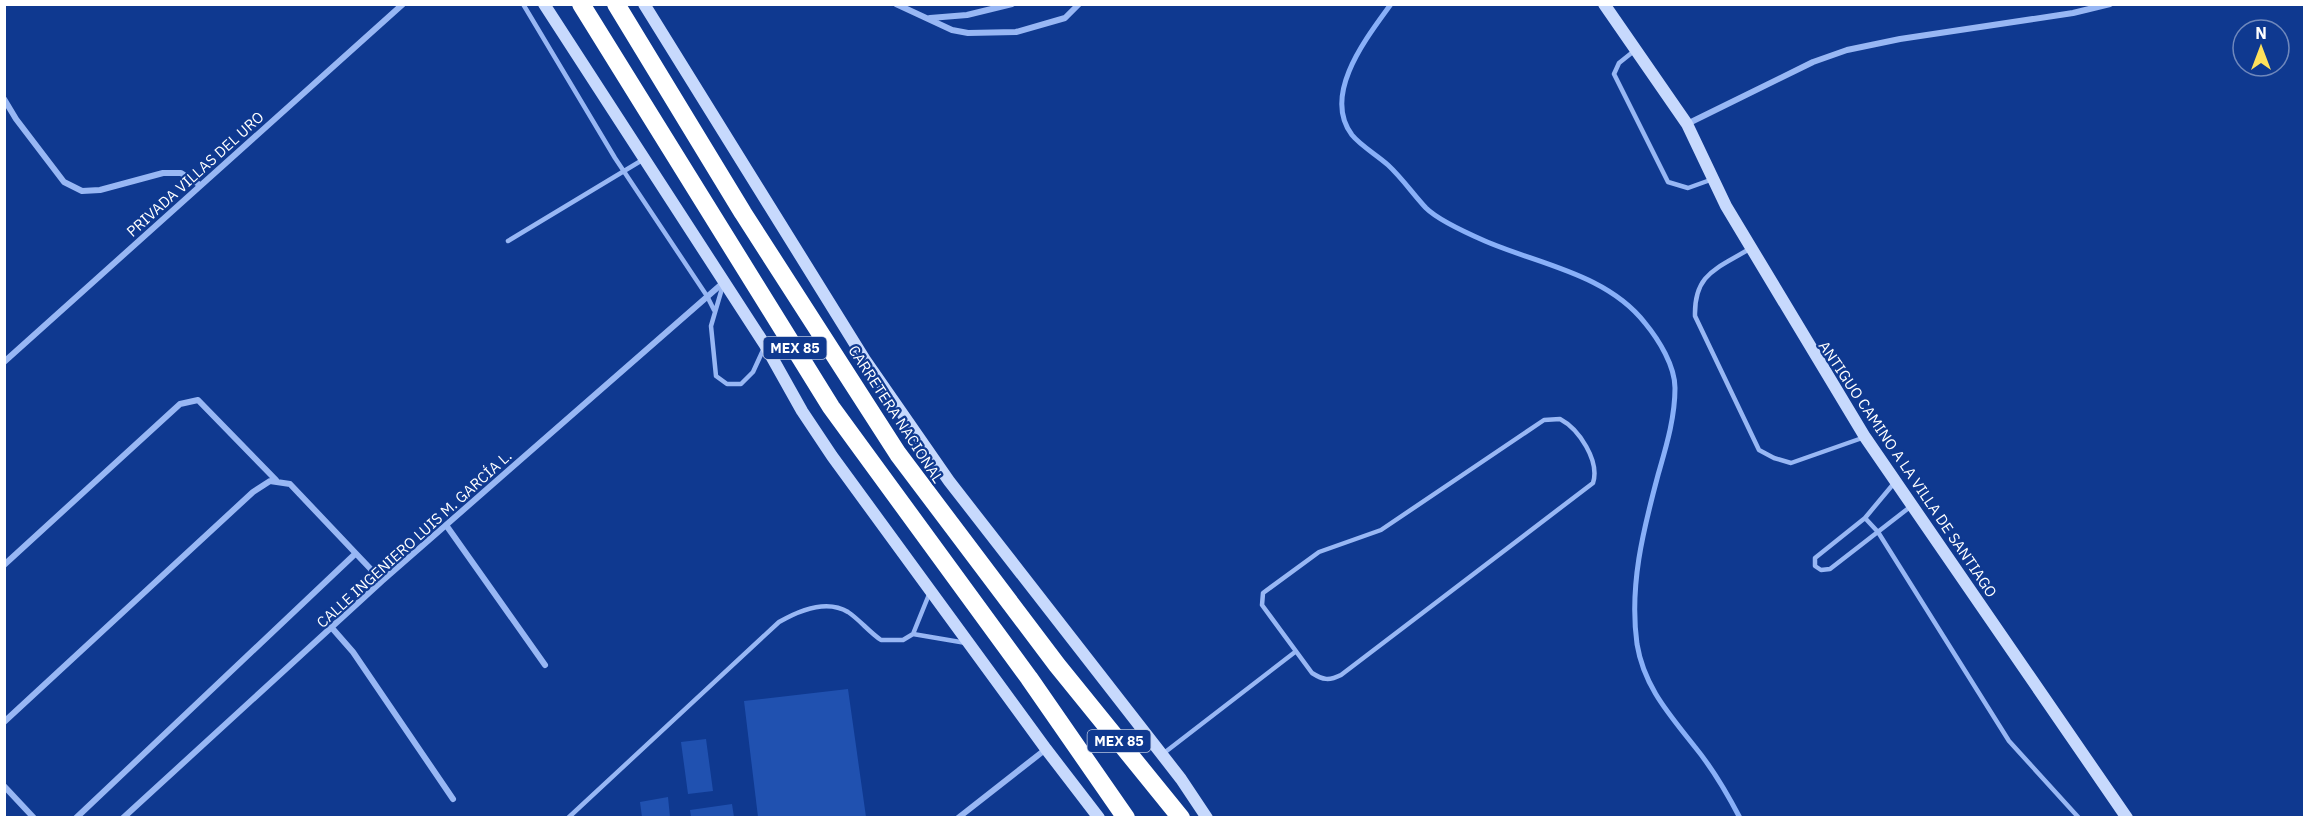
<svg xmlns="http://www.w3.org/2000/svg" width="2309" height="822" font-family="'IBM Plex Sans',sans-serif">
	<rect width="100%" height="100%" fill="#0f3990"/>
	<path fill="#2051b0" d="M848,689L866,817H758L744,701Z
		M706,739L713,791L688,794L681,742Z
		M668,797L670,817H642L640,802Z
		M732,804L734,817H691L690,810Z"/>
	<g fill="none" stroke-linecap="round" stroke-linejoin="round">
		<path stroke="#89b0f8" stroke-width="5" d="M1391,4C1368,36 1321,94 1352,135C1361,146 1377,155 1388,165C1402,178 1413,194 1426,208C1437,219 1469,234 1485,241C1538,264 1607,274 1645,323C1659,340 1675,366 1675,388C1675,418 1666,447 1658,475C1643,531 1629,586 1637,644C1644,687 1670,715 1695,747C1713,769 1727,793 1740,818"/>
		<path stroke="#98b7f4" stroke-width="4.5" d="M523,4L615,158L707,296L714,310
			M1634,51L1619,63L1614,74L1668,182L1688,188L1713,179
			M508,241L644,159
			M1751,248C1717,269 1694,273 1695,316L1759,450L1774,458L1791,463L1865,437
			M723,285L711,326L716,376L727,384H741L753,372L764,348
			M1560,419C1579,429 1600,461 1593,483L1341,675C1329,681 1323,680 1312,673L1262,605L1263,593L1319,552L1381,530L1544,420Z
			M1895,482L1865,518L1815,558V566L1821,570L1830,569L1910,507
			M1865,518L1878,532L2009,741L2079,818
			M930,592L913,634L966,643
			M1164,753L1295,652
			M568,818L779,622C798,611 827,599 848,612C860,620 869,632 881,640H903L913,634"/>
		<path stroke="#98b7f4" stroke-width="6" d="M896,4L952,30L968,33L1016,32L1065,18L1079,4
			M930,18L967,15L1012,4
			M4,99L16,119L64,182L82,191L100,190L163,173H181L200,185
			M1687,124L1813,62L1847,50L1900,39L2073,13L2110,4
			M4,362L403,4
			M446,525L545,665
			M4,565L180,404L198,400L276,480
			M332,628L353,652L453,799
			M4,722L253,492L270,481L290,484L382,581
			M4,786L34,818
			M76,818L355,554
			M123,818L382,581L724,282
			M958,818L1046,749"/>
		<path stroke="#c7d9fd" stroke-width="12" d="M544,4L765,345L802,411L832,456L1046,749L1099,818
			M644,4L865,360L949,481L1181,779L1207,818
			M1604,4L1687,124L1726,206L1865,437L2127,818"/>
		<path stroke="#fff" stroke-width="18" d="M581,4L831,407L1029,678L1126,818
			M616,4L743,213L898,454L1057,665L1181,818"/>
	</g>
	<g text-anchor="middle" dominant-baseline="central" stroke-width="4.5" stroke-linejoin="round" paint-order="stroke">
		<g fill="#0f3990" stroke="#b7c4de" stroke-width="1.5">
			<rect x="763.5" y="337" width="63" height="22" rx="4.5"/>
			<rect x="1087.5" y="730" width="63" height="22" rx="4.5"/>
		</g>
		<g font-size="14" font-weight="bold" fill="#fff">
			<text x="795" y="348">MEX 85</text>
			<text x="1119" y="741">MEX 85</text>
		</g>
		<g font-size="15" fill="#fff" stroke="#0f3990">
			<text transform="translate(195 174) rotate(-42)">PRIVADA VILLAS DEL URO</text>
			<text transform="translate(896 414) rotate(57)">CARRETERA NACIONAL</text>
			<text transform="translate(1908 469) rotate(56)">ANTIGUO CAMINO A LA VILLA DE SANTIAGO</text>
			<text transform="translate(414 539) rotate(-42)">CALLE INGENIERO LUIS M. GARCÍA L.</text>
		</g>
	</g>
	<rect width="2309" height="822" fill="none" stroke="#ffffff" stroke-width="12"/>
	<g transform="translate(2261 48)"><circle r="28" fill="#0f3990" stroke="#6f88bc" stroke-width="1.5"/>
	<path d="M0-4.5L10 22L0 15L-10 22Z" fill="#ffe15b"/>
	<text y="-9" font-size="16" font-weight="bold" text-anchor="middle" fill="#ffffff">N</text>
	</g>
</svg>
